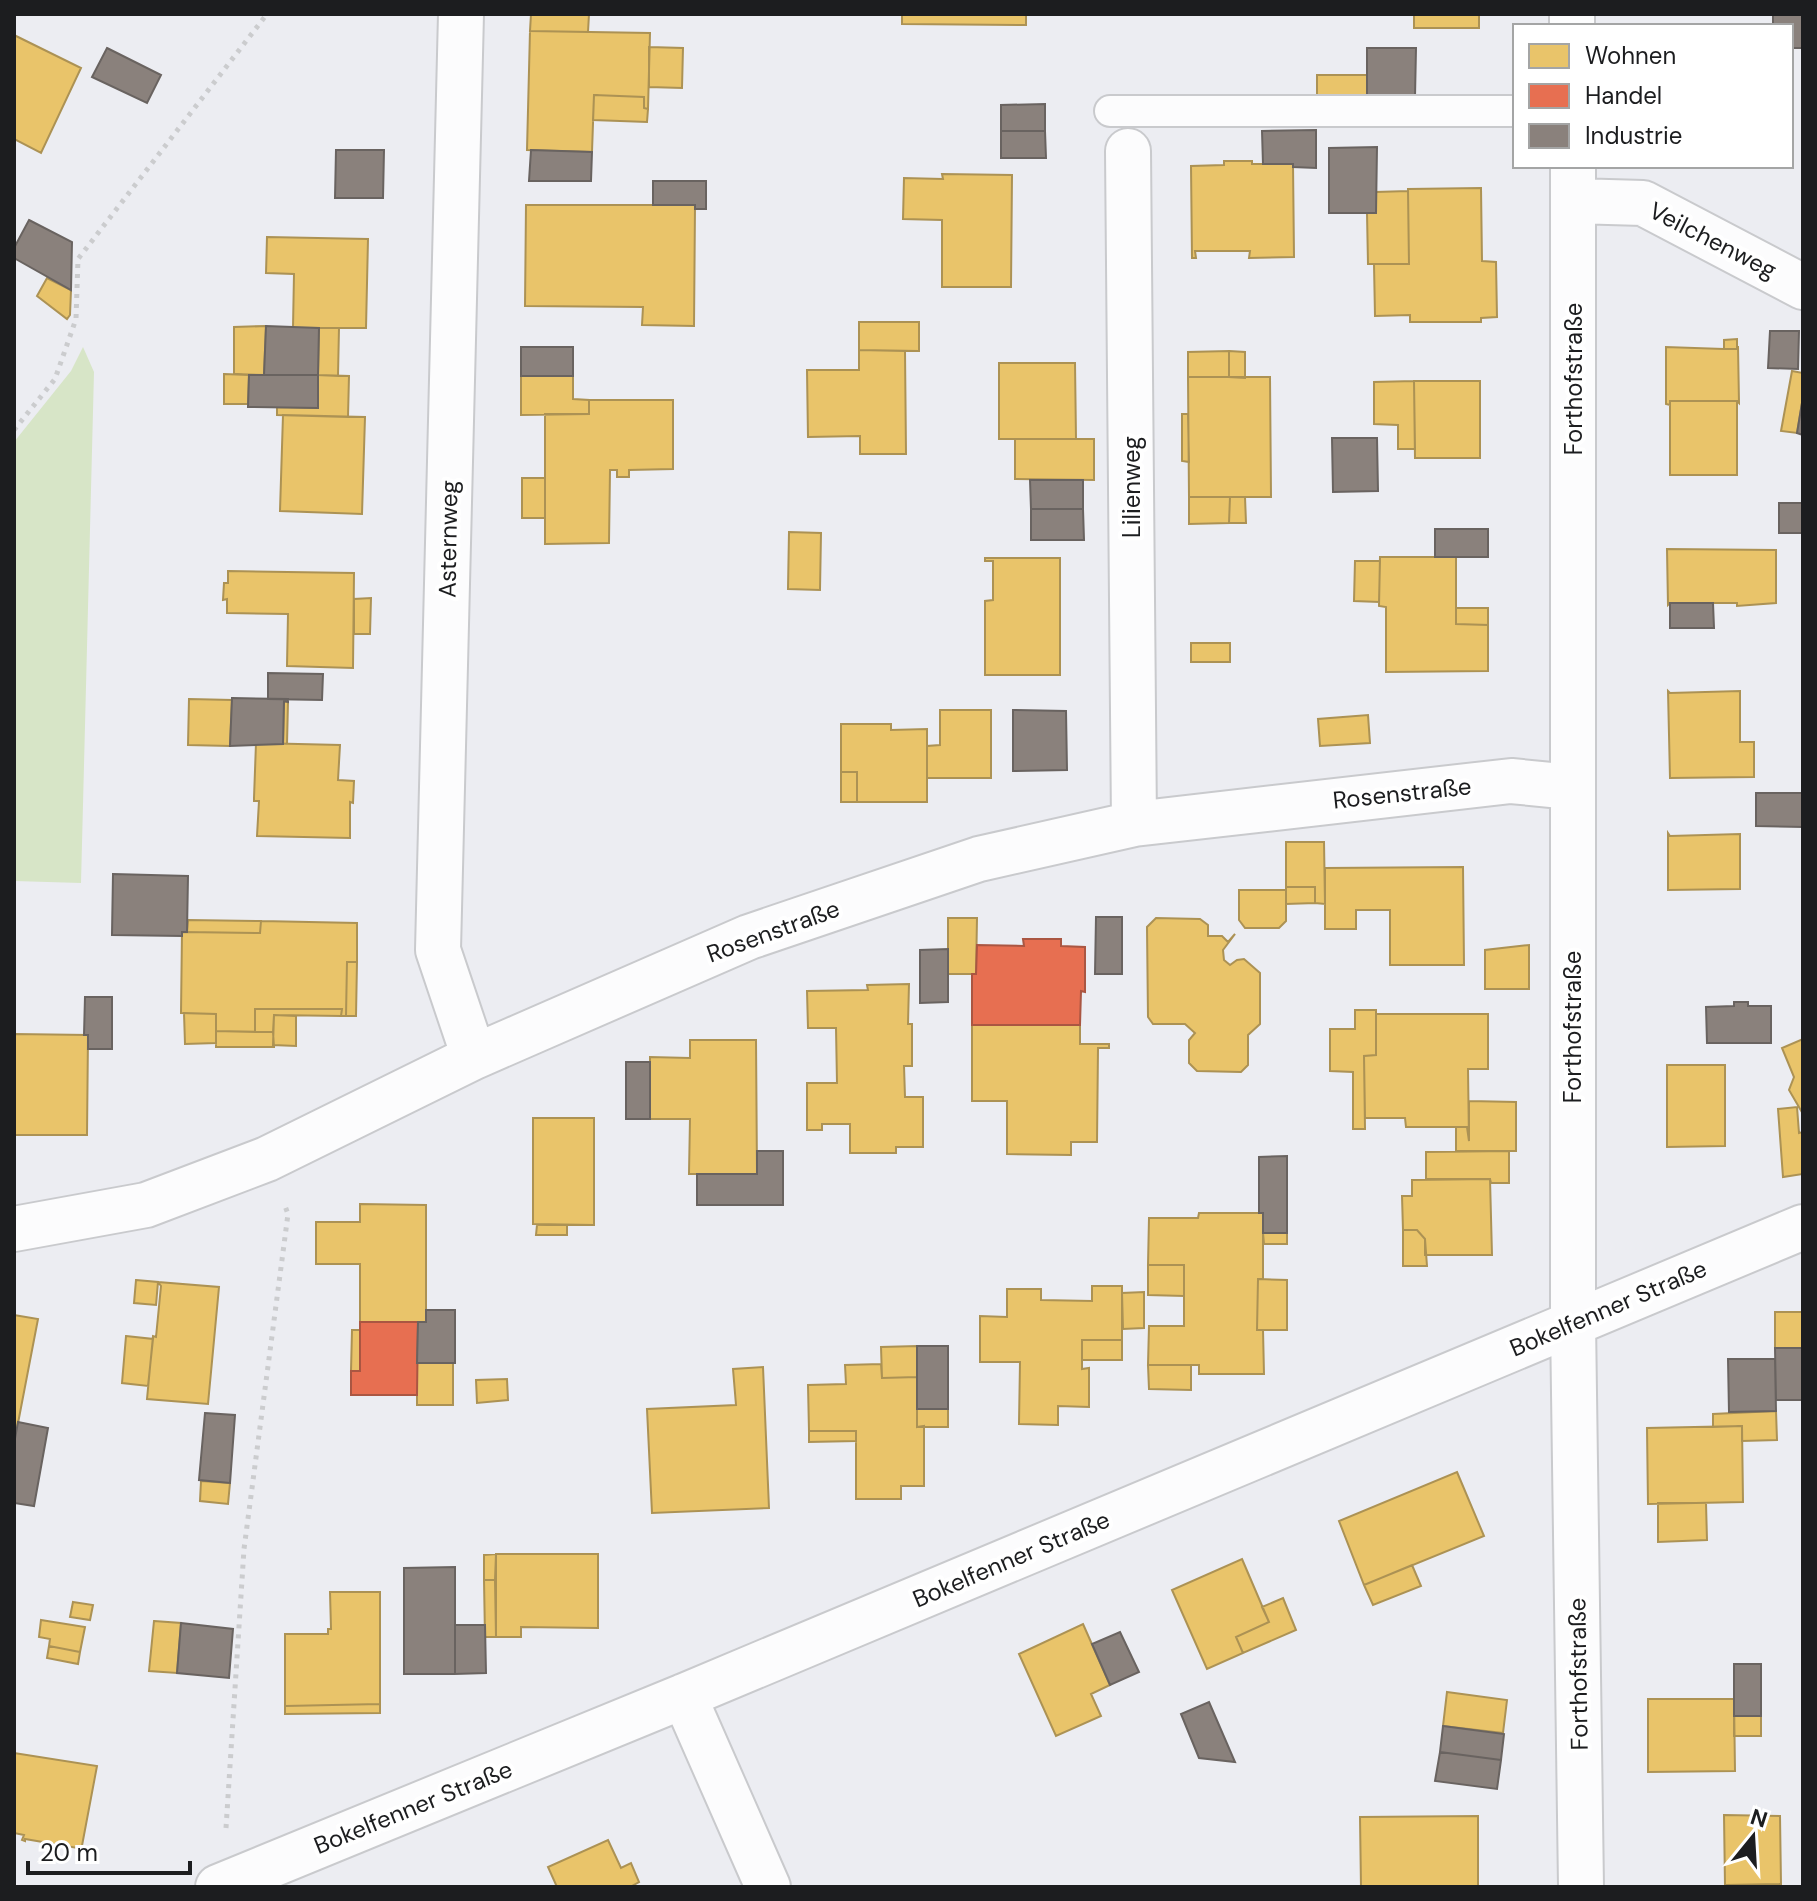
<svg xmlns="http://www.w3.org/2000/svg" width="1817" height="1901" font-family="'DM Sans',sans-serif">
	<rect width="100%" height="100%" fill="#ecedf2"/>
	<path fill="#d7e5c7" d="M83,347L94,372L81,883L14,881V442L71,371Z"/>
	<path fill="#e9c46a" stroke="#ac9254" stroke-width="2" d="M531,14H589L588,32L530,31Z
		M902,14H1026V25L902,24Z
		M1414,14H1479V28H1414Z
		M530,31L650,33L648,109L644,108V97L594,95L592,152L527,150Z
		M14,35L81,68L41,153L14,139Z
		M649,47L683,48L682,88L649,87Z
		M1317,75H1367V97L1317,96Z
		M594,95L644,97V108L648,109L647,122L593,120Z
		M1224,161H1252V164H1293L1294,257L1249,258L1250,251H1195L1196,258H1192L1191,166L1224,165Z
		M942,174L1012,175L1011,287H942V220L903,219L904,178L943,179Z
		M1481,188L1482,261L1496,262L1497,317L1481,318V322H1410V315L1375,316L1374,264H1409L1408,189Z
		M1408,191L1409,264H1368L1367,213H1376V192Z
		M526,205H695L694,326L642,325L643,307L525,306Z
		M267,237L368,239L366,328H293L294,274L266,273Z
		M47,278L71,290L70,315L67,319L37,296Z
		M859,322H919V351L859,350Z
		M266,326L264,375L234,374V327Z
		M319,328H339L338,376L318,375Z
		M1737,339V349H1724V340Z
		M1738,346L1739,403L1737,401H1670V405L1666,404V347L1724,349H1737Z
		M859,350L905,351L906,454H860V436L808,437L807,370H859Z
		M1229,351V377H1188V352Z
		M1229,351L1245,352V378L1229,377Z
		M999,363H1075L1076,439H999Z
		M1792,371L1803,373V397L1797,433L1781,431Z
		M224,374L249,375L248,404H224Z
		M318,375L349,376L348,417L277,415V407L318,408Z
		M521,376H573V399L589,400V414L521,415Z
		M1188,377H1270L1271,497H1189Z
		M1414,381H1480V458H1415Z
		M1414,381L1415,449H1398V425L1374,424V382Z
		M589,400H673V469L629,470V477H617V470H610L609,543L545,544V414H589Z
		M1670,401H1737V475H1670Z
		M1182,414H1188L1189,462L1182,461Z
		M283,415L365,417L362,514L280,511Z
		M1015,439H1094V480L1015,479Z
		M522,478H545V518H522Z
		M1189,497H1230L1229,523L1189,524Z
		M1230,497H1245L1246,523H1229Z
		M789,532L821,533L820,590L788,589Z
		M1667,549L1776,550V603L1737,606V603H1670L1668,605Z
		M1380,557H1456V624L1488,625V671L1386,672V607L1379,606Z
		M985,558H1060V675H985V601L993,600V561H985Z
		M1355,561H1380L1379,602L1354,601Z
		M228,571L354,573L353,668L287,666L288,614L227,613V599L223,600L224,583H228Z
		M371,598L370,634H354V599Z
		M1456,608H1488V625L1456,624Z
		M1191,643H1230V662H1191Z
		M1668,691L1670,693L1740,691V742H1754V777L1670,778Z
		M189,699L232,700L230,746L188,745Z
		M284,701L288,702L287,744H283Z
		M940,710H991V778H927V746L940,745Z
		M1368,715L1370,743L1320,746L1318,719Z
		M841,724H891V730L927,729V802H857V772H841Z
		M256,743L340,745L338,780L354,781L353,803L350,802V838L257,836L259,801H254V798Z
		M841,772H857V802H841Z
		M1668,833L1670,836L1740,834V889L1668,890Z
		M1286,842H1324L1325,904L1315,903V887H1286Z
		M1463,867L1464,965H1390V910H1356V929H1325V868Z
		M1286,887H1315V903L1286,904Z
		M1239,890H1286V921L1279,928H1245L1239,920Z
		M948,918H977L976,974H948Z
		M1156,918L1200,919L1208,925V936H1222L1228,942L1235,934L1223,950L1224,960L1230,965L1237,960L1244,959L1260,973V1024L1248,1035V1065L1241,1072L1197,1071L1189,1063V1040L1195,1033L1185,1024H1153L1148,1017L1147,927Z
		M188,920L261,921L260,933L187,932Z
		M261,921L357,923V962H347L346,1016H341L342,1009H255V1032L216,1031V1014L181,1013L182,932L260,933Z
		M1529,945V989H1485V950Z
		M347,962H357L356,1016H346Z
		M909,984L908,1024H912V1066H904L905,1097H923V1147H896V1153H850V1124H822V1130H807V1083H837L836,1028H808L807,991L868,990L867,985Z
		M255,1009H342L341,1016L274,1015L273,1032H255Z
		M1355,1010H1376V1055L1364,1056L1365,1129H1353V1072L1330,1071V1029H1355Z
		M184,1013L216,1014V1043L185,1044Z
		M1376,1014H1488V1069H1468L1469,1141L1467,1127H1406L1405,1118H1365L1364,1056L1376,1055Z
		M274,1015L296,1016V1046L273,1045Z
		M972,1025H1080V1044H1109V1048H1098L1097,1142H1071V1155L1007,1154V1101H972Z
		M216,1031L273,1032L274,1047H216Z
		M14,1034L88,1035L87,1135H14Z
		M1803,1039V1114L1789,1090L1794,1077L1782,1048Z
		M690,1040H756L757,1174H689L690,1119H650V1057L690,1058Z
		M1667,1065H1725V1146L1667,1147Z
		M1469,1101L1516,1102V1151H1456V1127H1467L1469,1141Z
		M1797,1107L1799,1133L1803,1132V1174L1783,1177L1778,1109Z
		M533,1118H594V1225L533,1224Z
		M1509,1151V1183H1491L1490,1179H1426V1152Z
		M1490,1179L1492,1255H1425V1239L1417,1230H1403L1402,1196H1412V1180Z
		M360,1204L426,1205V1322H360V1264H316V1222H360Z
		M1199,1213H1263V1279H1258L1257,1330H1263L1264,1374H1199V1365H1148L1149,1326H1184V1265H1148L1149,1218H1198Z
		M537,1225H567V1235H536Z
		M1403,1230H1417L1425,1239L1427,1266H1403Z
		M1263,1233H1287V1244H1264Z
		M1148,1265H1184V1296L1148,1295Z
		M1258,1279L1287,1280V1330H1257Z
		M136,1280L158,1282L156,1305L134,1303Z
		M158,1282L219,1287L208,1404L147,1399L153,1336L156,1337L161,1286Z
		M1092,1286H1122V1340H1082V1369L1089,1368V1407L1058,1406V1425L1019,1424L1020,1362H980V1316L1007,1317V1289H1041V1300L1092,1301Z
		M1144,1292V1328L1123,1329L1122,1293Z
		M1775,1312H1803V1348H1775Z
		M14,1315L38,1319L14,1444Z
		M352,1330H360V1371H351Z
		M126,1336L153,1339L148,1386L122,1383Z
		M1082,1340H1122V1360H1082Z
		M917,1346V1377L882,1378L881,1347Z
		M417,1363H453V1405H417Z
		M881,1364L882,1378L917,1377V1427L924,1426V1486H901V1499H856V1431H809L808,1385L846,1384L845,1365Z
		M1148,1365H1191V1390L1149,1389Z
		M763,1367L769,1508L652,1513L647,1409L736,1405L733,1369Z
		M507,1379L508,1400L477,1403L476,1380Z
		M917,1409H948V1427H917Z
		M1776,1411L1777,1440L1742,1441V1426L1713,1427V1414Z
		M1742,1426L1743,1502L1648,1504L1647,1428Z
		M809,1431H856V1441L809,1442Z
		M1457,1472L1484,1536L1364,1585L1339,1521Z
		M201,1481L230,1483L228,1504L200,1501Z
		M1658,1503H1706L1707,1540L1658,1542Z
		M496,1554L495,1580H484V1555Z
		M496,1554H598V1628L521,1627V1637H496Z
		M1242,1559L1269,1622L1236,1637L1243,1653L1207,1669L1172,1590Z
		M1412,1565L1421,1586L1373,1605L1364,1585Z
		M484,1580H495L496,1637H485Z
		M330,1592H380V1704L285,1706V1634H328V1629H331Z
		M1283,1598L1296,1630L1243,1653L1236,1637L1269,1622L1262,1607Z
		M73,1602L93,1605L90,1620L70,1617Z
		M41,1620L85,1627L80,1652L49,1646L50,1639L39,1637Z
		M154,1621L181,1623L177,1673L149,1671Z
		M1083,1624L1110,1685L1091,1694L1101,1716L1056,1736L1019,1654Z
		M49,1646L80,1652L78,1664L47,1658Z
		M1447,1692L1507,1700L1503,1733L1443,1726Z
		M1648,1699H1734L1735,1771L1648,1772Z
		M380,1704V1713L285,1714V1706Z
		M1734,1716H1761V1736H1734Z
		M14,1753L97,1766L81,1851H78V1848L25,1839V1841L22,1840L24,1835L14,1833Z
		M1724,1815L1780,1816L1781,1884L1725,1885Z
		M1478,1816V1886L1361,1887L1360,1817Z
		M608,1840L621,1868L631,1863L639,1882L630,1887H557L548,1867Z"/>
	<path fill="#e76f51" stroke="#aa5642" stroke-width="2" d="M1023,939H1061V946L1085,947V992L1081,991L1080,1025H972V974H976L977,945L1024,946Z
		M360,1322H418L417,1395H351V1371H360Z"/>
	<path fill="#8a817c" stroke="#696360" stroke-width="2" d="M1773,15H1803V48H1791V26H1773Z
		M107,48L161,75L147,103L92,77Z
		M1367,48H1416L1415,97H1367Z
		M1045,104V131H1001V105Z
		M1316,130V168L1293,167V164H1263L1262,131Z
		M1001,131H1045L1046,158H1001Z
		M1377,147L1376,213H1329V148Z
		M336,150H384L383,198H335Z
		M531,150L592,152L591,181H529Z
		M653,181H706V209H695V205H653Z
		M29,220L72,242L71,290L14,258V248Z
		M266,326L319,328L318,375H264Z
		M1770,331H1799L1798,369L1768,368Z
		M521,347H573V376H521Z
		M249,375H318V408L248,407Z
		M1803,397V435L1797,433Z
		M1332,438H1377L1378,491L1333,492Z
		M1030,480H1083V509H1031Z
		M1779,503H1803V533H1779Z
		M1031,509H1083L1084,540H1031Z
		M1435,529H1488V557H1435Z
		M1670,603H1713L1714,628H1670Z
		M268,673L323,674L322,700L268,699Z
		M232,698L288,699V702L284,701L283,744L230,746Z
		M1013,710L1066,711L1067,770L1013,771Z
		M1756,793H1803V827L1756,826Z
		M113,874L188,876L187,932H182V936L112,935Z
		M1096,917H1122V974H1095Z
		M948,949V1002L920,1003V950Z
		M85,997H112V1049H88V1035H84Z
		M1734,1002H1748V1006H1771V1043H1707L1706,1007L1734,1006Z
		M626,1062H650V1119H626Z
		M757,1151H783V1205H697V1174H757Z
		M1287,1156V1233H1263V1213H1259V1157Z
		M426,1310H455V1363H417L418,1322H426Z
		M917,1346H948V1409H917Z
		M1775,1348H1803V1400H1776Z
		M1728,1359H1775L1776,1411L1729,1412Z
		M205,1413L235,1415L230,1483L199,1480Z
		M18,1422L48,1428L34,1506L14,1503V1444Z
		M455,1567V1674H404V1568Z
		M181,1623L233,1629L229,1678L177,1673Z
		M455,1625H485L486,1673L455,1674Z
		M1120,1632L1139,1672L1110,1685L1092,1644Z
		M1734,1664H1761V1716H1734Z
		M1209,1702L1235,1762L1199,1758L1181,1714Z
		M1443,1726L1504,1734L1501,1760L1440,1752Z
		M1440,1752L1501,1760L1497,1789L1435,1781Z"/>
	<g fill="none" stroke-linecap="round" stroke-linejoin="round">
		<g stroke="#c9cacd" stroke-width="34">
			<path id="lane" d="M1110,111H1515"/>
		</g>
		<g stroke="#c9cacd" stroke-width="48">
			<path id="street" d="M461,14L438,950L474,1057
				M1572,14V26
				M1128,151L1134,824
				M1573,166V1322L1581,1887
				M1574,201L1643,203L1803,287
				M14,1229L146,1205L267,1159L474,1057L749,937L979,859L1134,824L1511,781L1572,787
				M684,1696L768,1887
				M218,1887L684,1696L1803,1227"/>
		</g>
		<path stroke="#cbccce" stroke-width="5" stroke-dasharray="4 6" stroke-linecap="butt" d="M14,430L55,379L76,319L78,259L267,14
			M226,1828L244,1549L288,1214L285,1206"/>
		<use href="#lane" stroke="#fcfcfd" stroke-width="30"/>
		<use href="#street" stroke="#fcfcfd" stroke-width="44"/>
	</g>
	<g text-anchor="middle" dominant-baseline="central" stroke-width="8" stroke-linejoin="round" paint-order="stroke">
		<g font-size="24" fill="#1c1d1f" stroke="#fff">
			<text transform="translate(1713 240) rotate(27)">Veilchenweg</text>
			<text transform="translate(1573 379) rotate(-90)">Forthofstraße</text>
			<text transform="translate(1131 487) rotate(-90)">Lilienweg</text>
			<text transform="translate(448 539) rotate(-89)">Asternweg</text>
			<text transform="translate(1402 793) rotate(-6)">Rosenstraße</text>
			<text transform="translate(773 931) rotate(-20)">Rosenstraße</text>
			<text transform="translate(1572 1027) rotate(-90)">Forthofstraße</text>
			<text transform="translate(1608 1308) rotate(-23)">Bokelfenner Straße</text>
			<text transform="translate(1011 1559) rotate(-23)">Bokelfenner Straße</text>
			<text transform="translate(1578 1674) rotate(-91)">Forthofstraße</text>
			<text transform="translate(413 1807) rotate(-22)">Bokelfenner Straße</text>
		</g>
	</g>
	<rect width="1817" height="1901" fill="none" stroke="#1c1d1f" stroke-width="32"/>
	<rect x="1513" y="24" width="280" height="144" fill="#ffffff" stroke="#a4a5a5" stroke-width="2"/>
	<rect x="1529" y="44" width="40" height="24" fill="#e9c46a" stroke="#a4a5a5" stroke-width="2"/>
	<text x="1585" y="64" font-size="24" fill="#1c1d1f">Wohnen</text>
	<rect x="1529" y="84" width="40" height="24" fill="#e76f51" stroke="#a4a5a5" stroke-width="2"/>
	<text x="1585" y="104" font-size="24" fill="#1c1d1f">Handel</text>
	<rect x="1529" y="124" width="40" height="24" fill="#8a817c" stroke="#a4a5a5" stroke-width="2"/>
	<text x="1585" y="144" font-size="24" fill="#1c1d1f">Industrie</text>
	<g transform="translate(1753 1837) rotate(18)" stroke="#ffffff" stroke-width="6" paint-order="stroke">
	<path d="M0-6L14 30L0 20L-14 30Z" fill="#1c1d1f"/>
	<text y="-12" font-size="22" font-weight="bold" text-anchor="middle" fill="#1c1d1f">N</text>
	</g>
	<path d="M28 1861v12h162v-12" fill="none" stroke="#1c1d1f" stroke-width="4"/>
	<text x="40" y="1861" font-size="24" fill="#1c1d1f" stroke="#ffffff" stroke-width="6" paint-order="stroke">20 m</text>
</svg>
